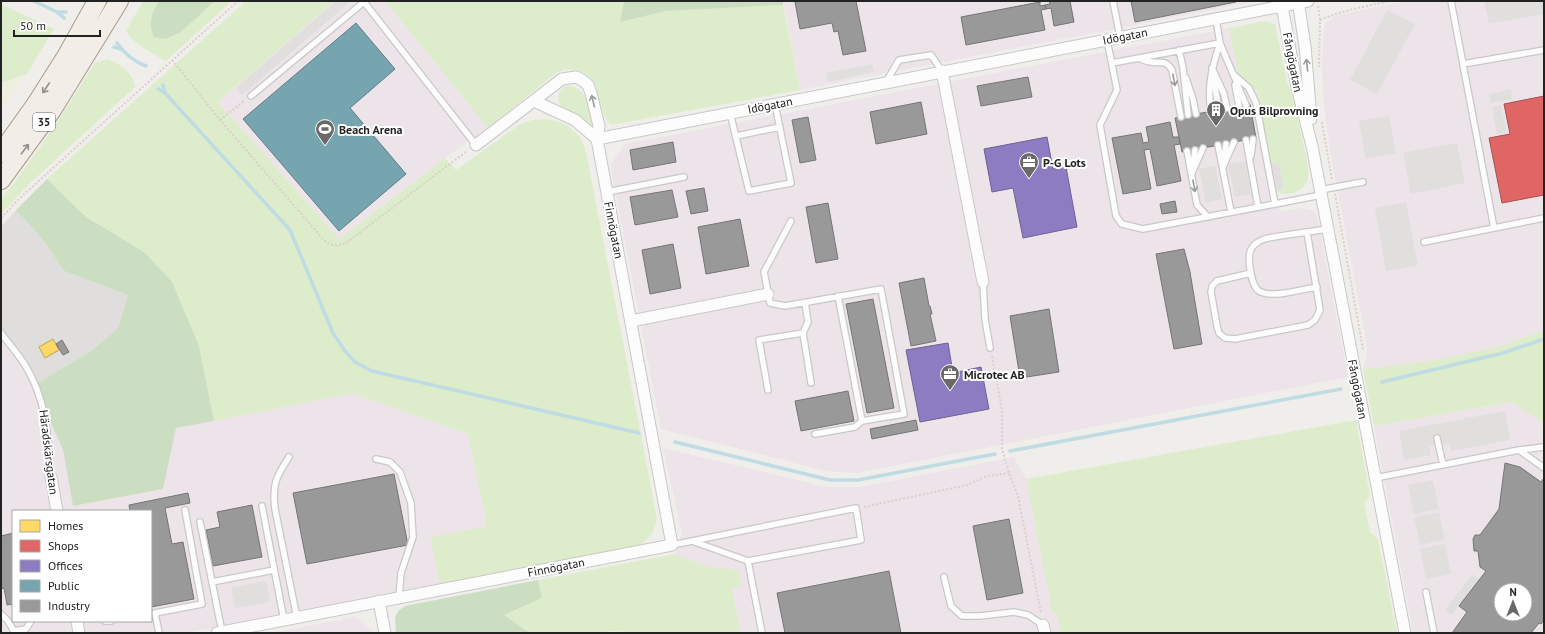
<svg xmlns="http://www.w3.org/2000/svg" width="1545" height="634" font-family="'PT Sans',sans-serif">
	<rect width="100%" height="100%" fill="#f0eeeb"/>
	<path fill="#dfdedc" d="M16,210L43,240L64,271L128,295L118,328L91,351L34,385L1,339V227Z"/>
	<path fill="#ede4e9" fill-rule="evenodd" d="M334,1H385L488,128L445,158L339,239L218,102Z
		M783,1H1259L800,90Z
		M1405,1H1544V330L1501,346L1436,360L1363,369L1367,355V345L1329,145L1323,97L1322,64L1324,29L1325,24L1335,16Z
		M1229,28L1238,76L1257,91L1271,164L1284,189L1276,191L1280,212L1301,208L1311,210L1317,215L1348,377L857,473L826,471L661,429L610,165L625,144Z
		M1,339L34,385L63,450L73,506L163,489L176,427L353,393L468,434L487,526L430,537L440,584L186,633H1ZM13,511H151V621H13Z
		M1513,402L1544,423V633H1413L1374,426ZM1501,590H1525V614H1501Z
		M663,448L827,487H860L1014,457L1026,479L1052,611L1057,614L1061,633H741L732,588L738,571L705,566L675,554L682,532Z
		M355,617L375,633H270Z"/>
	<path fill="#efefdf" d="M27,74L1,110V83Z"/>
	<path fill="#ddeccb" d="M143,1H159L153,10L181,32L215,1H232L166,61C155,55 131,42 126,31Z
		M246,1H334L218,102L339,239L445,158L456,170L519,125C539,114 570,119 581,140C583,144 585,148 586,152L657,518C655,531 651,537 640,545L440,584L430,537L487,526L468,434L353,393L214,421L199,346L144,252L86,217L47,179Z
		M385,1H624L620,22L666,11L783,5L800,90L616,124H610C602,114 600,103 597,91C596,89 596,85 594,82C586,69 570,67 557,72L488,128Z
		M1,4L54,29L27,74L1,83Z
		M1265,21L1275,24L1288,86L1292,88L1309,172C1308,176 1308,181 1305,185C1299,193 1284,197 1276,191L1284,189L1279,163L1271,164L1257,91L1238,76L1229,28Z
		M107,59C119,63 134,73 135,87L29,184L1,214V199L15,182L54,127L95,63Z
		M567,86C587,86 588,107 593,123L592,127L589,126C582,116 571,111 560,105C557,96 558,90 567,86Z
		M1544,330V423L1512,402L1374,426L1363,369L1436,360L1501,346Z
		M1356,420L1370,496L1364,502L1370,532L1378,539L1397,633H1061L1057,614L1052,612L1026,479Z
		M675,554L705,566L738,570L742,586L732,589L741,633H654L611,631L603,633H530L504,615L542,598L538,580Z"/>
	<path fill="#cbdec1" d="M159,1H215L181,32L166,39L154,37C148,24 152,11 159,1Z
		M624,1H783V5L666,11L620,22Z
		M47,179L86,217L144,252L172,282L199,346L214,421L176,428L163,489L73,506L63,450L34,385L91,351L118,328L128,295L64,271L43,240L16,210Z
		M538,580L542,598L504,615L530,633H396L395,617L399,610L405,606Z"/>
	<path fill="#e0dfde" d="M336,1H351L242,95L236,88Z
		M1484,1H1544V14L1489,24Z
		M1387,10L1415,24L1377,94L1350,80Z
		M872,64L874,72L828,82L826,73Z
		M1511,89L1512,99L1491,103L1489,94Z
		M1501,105L1507,132L1497,134L1492,107Z
		M1389,116L1396,153L1365,158L1359,121Z
		M1457,143L1465,183L1411,194L1403,153Z
		M1245,161L1251,194L1235,197L1228,164Z
		M1279,163L1284,189L1276,191L1271,164Z
		M1215,166L1222,199L1206,203L1199,169Z
		M1406,202L1418,265L1386,271L1375,208Z
		M1505,411L1510,440L1451,451L1449,443L1429,446L1431,455L1404,460L1399,431Z
		M1433,480L1439,509L1414,514L1408,485Z
		M1439,512L1445,540L1420,545L1414,517Z
		M1445,544L1451,574L1426,579L1420,549Z
		M1472,574L1479,579L1452,615L1445,610Z
		M266,581L270,602L235,608L231,588Z"/>
	<path fill="#ffd966" stroke="#bda252" d="M53,339L59,350L45,358L39,347Z"/>
	<path fill="#e06666" stroke="#a75252" d="M1544,96V195L1502,203L1489,138L1510,134L1504,104Z"/>
	<path fill="#8e7cc3" stroke="#6e6193" d="M1047,137L1053,169L1066,167L1077,227L1023,238L1013,188L992,192L984,149Z
		M948,343L953,373L981,367L989,409L920,422L906,350Z"/>
	<path fill="#76a5af" stroke="#5d7e85" d="M356,23L395,69L350,108L406,174L339,231L243,119Z"/>
	<path fill="#999" stroke="#757575" fill-rule="evenodd" d="M801,1H856L866,51L843,55L838,31L834,32L832,23L800,29L795,2Z
		M1049,1H1070L1074,22L1054,26L1051,8L1046,9L1045,5L1050,4Z
		M1131,1H1235L1236,2L1135,22Z
		M1040,2V6L1045,5L1046,9L1041,10L1045,30L966,45L961,17Z
		M1028,77L1032,97L981,106L977,86Z
		M921,102L927,134L876,144L870,112Z
		M1250,104L1256,138L1182,152L1175,118Z
		M808,117L816,160L800,163L792,120Z
		M1170,122L1173,137H1179L1180,144L1174,145L1181,181L1157,186L1150,149L1144,150L1151,189L1123,194L1112,138L1141,133L1143,143L1149,142L1146,127Z
		M673,142L676,162L633,170L630,150Z
		M704,188L708,211L691,214L686,191Z
		M672,190L678,217L635,225L630,197Z
		M1175,201L1177,212L1162,214L1160,204Z
		M828,203L838,259L816,263L806,207Z
		M740,219L749,266L706,274L698,227Z
		M673,244L681,288L650,294L642,250Z
		M1184,249L1190,272L1202,344L1174,349L1156,254Z
		M924,278L929,306H930L932,314H930L936,341L911,346L899,283Z
		M873,299L894,408L867,413L846,304Z
		M1049,309L1059,372L1020,378L1010,316Z
		M62,340L69,352L63,355L56,344Z
		M848,391L854,421L801,431L795,401Z
		M916,420L918,430L872,439L870,429Z
		M1505,463L1520,467L1541,482L1544,478V620L1541,624L1539,623L1531,633H1452L1467,612L1459,606L1486,571L1480,567L1478,551H1474L1473,539L1475,535H1480L1499,509ZM1501,590H1525V614H1501Z
		M394,474L408,545L307,564L293,493Z
		M188,493L190,503L165,508L172,544L183,542L194,599L151,607V511H130L129,505Z
		M252,505L262,557L213,566L206,530L220,527L217,512Z
		M1009,519L1023,593L987,600L973,526Z
		M13,533V604L7,605L4,588L1,589V536Z
		M889,571L901,633H785L777,593Z"/>
	<g fill="none" stroke-linecap="round" stroke-linejoin="round">
		<path stroke="#bfdbe3" stroke-width="3.5" d="M34,1L57,12H66
			M57,12L64,18
			M117,43C124,53 135,62 146,66
			M114,47L121,49
			M163,85L165,93
			M158,89L165,93L290,230L333,333L345,351L355,362L372,371L639,433
			M1382,382L1503,353L1544,339
			M675,442L830,480H858L995,454
			M1010,451L1341,389"/>
		<g stroke="#c9c8c7" stroke-width="8">
			<path id="service" d="M1113,1L1120,37
				M1451,1L1494,228L1544,218
				M1107,40L1117,90L1100,125L1116,216L1122,224L1143,229L1275,204L1256,103L1249,88L1233,74L1220,43L1216,19
				M1179,50L1183,68L1188,115
				M1139,58C1143,60 1147,62 1152,62C1162,64 1165,59 1172,70L1181,117
				M1112,63L1220,43C1212,67 1207,86 1211,111
				M1463,64L1544,50
				M1212,68L1224,94L1227,108
				M1213,76L1219,110
				M1234,76L1246,105
				M1186,78L1193,99L1196,114
				M886,82L899,60L931,55L942,71
				M1235,85L1239,106
				M251,96L364,2L476,145
				M730,113L749,191L791,183L775,104
				M736,136L780,127
				M1246,140L1258,207
				M1218,145L1231,212
				M1187,151L1197,205L1208,217
				M1251,156L1253,139
				M1224,159L1226,144
				M1193,165L1195,150
				M1223,167L1234,142
				M1192,173L1203,148
				M1320,190L1363,182
				M607,192L684,177
				M1275,204L1321,195
				M791,221L764,272L770,303L785,306L881,289L904,414L862,421L855,427L815,434
				M1307,232C1296,234 1271,236 1262,240C1259,241 1253,245 1252,248C1246,255 1251,286 1259,291C1272,299 1302,289 1317,287
				M1424,242L1494,228
				M1251,273L1217,281L1212,286L1211,292L1217,326L1219,333L1225,338L1235,339L1308,325L1315,320L1320,310L1307,232L1328,229
				M983,282L985,319L990,348
				M838,296L862,421
				M805,303L808,322L803,333L811,383
				M1,333C9,344 18,354 25,365C47,401 48,436 51,477
				M768,390L759,340L803,333
				M1437,438L1443,465
				M1519,450L1544,447
				M289,457C276,477 272,484 275,509L297,618
				M376,459L390,462L400,472L411,503L413,537L401,573L399,598
				M1375,478L1519,450L1544,468
				M262,506L284,620
				M200,522L222,632
				M672,545L692,541L748,561L861,540L856,508L692,541
				M748,561L762,633
				M944,577L951,606L962,616H980L1014,612L1028,615L1043,625
				M212,582L274,570
				M1426,592L1434,633
				M1,614L8,621L14,631
				M105,621H111
				M15,633L14,631L26,629L31,621
				M159,633L155,613L202,604L185,510"/>
		</g>
		<g stroke="#c9c8c7" stroke-width="13">
			<path id="minor" d="M1281,1L1297,87L1312,146L1405,633
				M1298,1L1305,46L1311,119
				M942,71L983,282
				M534,101L575,120L597,139
				M597,139L1308,1
				M631,321L768,294
				M51,477L57,511
				M379,601L385,633
				M77,621L79,633
				M1043,625L1045,633
				M217,633L672,545L597,139L599,126L591,93L588,85L582,80L576,77L562,79L476,145"/>
		</g>
		<g stroke="#a79c86" stroke-width="20">
			<path id="primary" d="M1,153L36,104L67,55L97,1
				M1,180L52,110L119,1"/>
		</g>
		<path stroke="#dccecd" stroke-width="2" stroke-dasharray="2 2" stroke-linecap="butt" d="M1318,6L1320,20L1319,67
			M1320,20C1343,10 1367,6 1391,1
			M172,60L220,120L323,239C331,246 336,247 346,243L467,151
			M220,120L244,101
			M1322,122L1332,180
			M1335,194L1363,349
			M1,218L20,198L238,1
			M992,356L1002,410V449L1009,473L1018,496L1041,613
			M864,507L967,485L987,476L1009,473"/>
		<use href="#service" stroke="#fdfcfc" stroke-width="5.5"/>
		<use href="#minor" stroke="#fdfcfc" stroke-width="11"/>
		<use href="#primary" stroke="#f3ede7" stroke-width="18"/>
	</g>
	<defs><path id="oneway-shaft" d="M-6 0H5M1.5-3L5.5 0L1.5 3" fill="none" stroke-width="1.6" stroke-linecap="round" stroke-linejoin="round"/></defs>
	<g stroke="#9a9a9a">
		<use href="#oneway-shaft" transform="translate(1307 65) rotate(-96)"/>
		<use href="#oneway-shaft" transform="translate(1174 80) rotate(79)"/>
		<use href="#oneway-shaft" transform="translate(593 101) rotate(-104)"/>
		<use href="#oneway-shaft" transform="translate(1194 186) rotate(80)"/>
	</g>
	<g stroke="#95928e">
		<use href="#oneway-shaft" transform="translate(46 88) rotate(123)"/>
		<use href="#oneway-shaft" transform="translate(25 149) rotate(-53)"/>
	</g>
	<defs>
		<g id="building-pin" transform="scale(1)"><path d="M0 17L-7.5 6A9.5 9.5 0 1 1 7.5 6Z" fill="#6a6968" stroke="#fff"/><path d="M-4-6H4V6H1V3H-1V6H-4ZM-2.5-4.3h1.7v1.8h-1.7ZM.8-4.3h1.7v1.8H.8ZM-2.5-1h1.7V.8h-1.7ZM.8-1h1.7V.8H.8Z" fill="#fff"/></g>
		<g id="stadium-pin" transform="scale(1)"><path d="M0 17L-7.5 6A9.5 9.5 0 1 1 7.5 6Z" fill="#6a6968" stroke="#fff"/><path d="M0-5a6.5 5 0 1 0 0 10a6.5 5 0 1 0 0-10ZM-3.5-1.8h7v3.6h-7Z" fill="#fff"/></g>
		<g id="office-pin" transform="scale(1)"><path d="M0 17L-7.5 6A9.5 9.5 0 1 1 7.5 6Z" fill="#6a6968" stroke="#fff"/><path d="M-6-3h4V-5.5h4V-3h4V5H-6ZM-1-4.5V-3h2v-1.5ZM-6 0V1H6V0Z" fill="#fff"/></g>
	</defs>
	<g fill-rule="evenodd">
		<use href="#building-pin" x="1216" y="110"/>
		<use href="#stadium-pin" x="325" y="129"/>
		<use href="#office-pin" x="1029" y="162"/>
		<use href="#office-pin" x="950" y="374"/>
	</g>
	<g text-anchor="middle" dominant-baseline="central" stroke-width="4" stroke-linejoin="round" paint-order="stroke">
		<rect fill="#fff" stroke="#646464" stroke-width="1" x="33" y="113" width="22" height="18" rx="3"/>
		<g font-size="11" font-weight="bold" fill="#222">
			<text x="44" y="122">35</text>
		</g>
		<g font-size="12" fill="#222" stroke="#fff">
			<text transform="translate(1125 36) rotate(-11)">Idögatan</text>
			<text transform="translate(1293 62) rotate(79)">Fångögatan</text>
			<text transform="translate(770 105) rotate(-11)">Idögatan</text>
			<text transform="translate(614 230) rotate(79)">Finnögatan</text>
			<text transform="translate(1358 389) rotate(79)">Fångögatan</text>
			<text transform="translate(49 452) rotate(83)">Häradskärsgatan</text>
			<text transform="translate(556 567) rotate(-11)">Finnögatan</text>
		</g>
		<g font-size="12" font-weight="bold" fill="#222" stroke="#fff" text-anchor="start">
			<text x="1230" y="110">Opus Bilprovning</text>
			<text x="339" y="129">Beach Arena</text>
			<text x="1043" y="162">P-G Lots</text>
			<text x="964" y="374">Microtec AB</text>
		</g>
	</g>
	<rect width="1545" height="634" fill="none" stroke="#222222" stroke-width="4"/>
	<rect x="12" y="510" width="140" height="112" fill="#ffffff" stroke="#a7a7a7"/>
	<rect x="20" y="520" width="20" height="12" fill="#ffd966" stroke="#a7a7a7"/>
	<text x="48" y="530" font-size="12" fill="#222222">Homes</text>
	<rect x="20" y="540" width="20" height="12" fill="#e06666" stroke="#a7a7a7"/>
	<text x="48" y="550" font-size="12" fill="#222222">Shops</text>
	<rect x="20" y="560" width="20" height="12" fill="#8e7cc3" stroke="#a7a7a7"/>
	<text x="48" y="570" font-size="12" fill="#222222">Offices</text>
	<rect x="20" y="580" width="20" height="12" fill="#76a5af" stroke="#a7a7a7"/>
	<text x="48" y="590" font-size="12" fill="#222222">Public</text>
	<rect x="20" y="600" width="20" height="12" fill="#999999" stroke="#a7a7a7"/>
	<text x="48" y="610" font-size="12" fill="#222222">Industry</text>
	<g transform="translate(1513 602)"><circle r="19" fill="#ffffff" stroke="#a7a7a7"/>
	<path d="M0-3L7 15L0 10L-7 15Z" fill="#6a6968"/>
	<text y="-6" font-size="11" font-weight="bold" text-anchor="middle" fill="#222222">N</text>
	</g>
	<path d="M14 30v6h86v-6" fill="none" stroke="#222222" stroke-width="2"/>
	<text x="20" y="30" font-size="12" fill="#222222" stroke="#ffffff" stroke-width="3" paint-order="stroke">50 m</text>
</svg>
